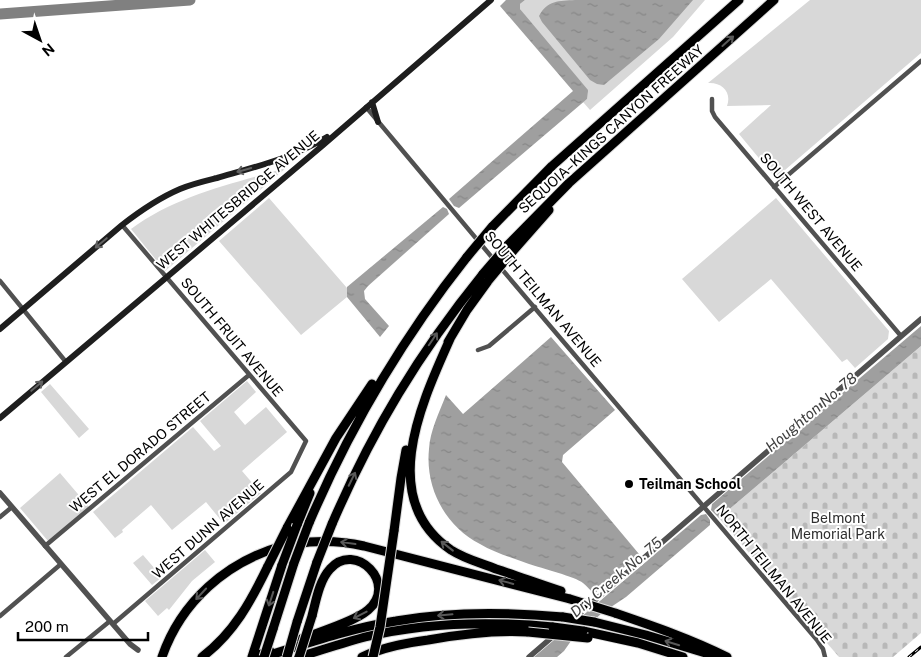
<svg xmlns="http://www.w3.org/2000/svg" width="921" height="657" font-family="'Public Sans',sans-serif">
	<defs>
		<pattern id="cemetery-stones" width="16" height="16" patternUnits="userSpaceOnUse" patternTransform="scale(1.25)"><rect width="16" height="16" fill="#d8d8d8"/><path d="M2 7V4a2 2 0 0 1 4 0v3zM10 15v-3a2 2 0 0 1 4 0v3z" fill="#b8b8b8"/></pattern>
		<pattern id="water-ripples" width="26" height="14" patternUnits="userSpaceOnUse" patternTransform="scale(1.25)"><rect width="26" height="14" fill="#9f9f9f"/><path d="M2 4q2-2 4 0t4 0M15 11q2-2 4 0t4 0" fill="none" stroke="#878787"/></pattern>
	</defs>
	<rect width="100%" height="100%" fill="#fff"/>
	<path fill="#d8d8d8" d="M525,0H705L673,37L590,110L583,102L587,99L520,9V4Z
		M810,0H921V53L778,176L773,175L739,134L771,105L727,106C732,92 722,82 708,83Z
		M286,168L165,271L131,229C177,195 231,184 286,168Z
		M269,198L347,288V297L301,335L219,241Z
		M776,198L889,331L888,339L855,368L847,359L842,362L771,279L719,322L682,279Z
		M247,381L256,392L234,412L245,425L266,407L287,432L242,471L261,493L224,524L206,502L172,530L151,505L122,530L123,532L115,538L93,512L193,427L214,451L221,446L200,421Z
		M50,384L89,429L79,438L41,392Z
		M60,473L89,507L48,541L20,508Z
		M205,550L215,562L192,581L169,610L167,608L158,616L145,601Z
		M143,555L162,577L152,585L133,563Z"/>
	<path fill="url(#cemetery-stones)" d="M921,346V633L893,657H839L719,518Z"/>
	<path fill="url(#water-ripples)" d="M506,0H525L520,4V9L588,90L587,99L459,208L454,206L449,199L573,91L500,6Z
		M575,0H693L659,39L604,85L597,84L590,80L542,22L539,16C547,0 559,1 575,0Z
		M443,207L447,209L449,214L368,286L364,291L365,299L389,326L380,337L347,297V287Z
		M921,326V346L719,518L711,510L712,504Z
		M551,337L615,410L563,455L562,462L639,554L594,594C590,590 587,586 583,583C576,577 541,568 529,564C513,558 495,553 480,544C445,526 425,488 429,449C430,431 439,413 446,395L463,414Z
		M706,514L710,520V525L626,597L602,613L571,641L564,651L557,657H534L701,515Z"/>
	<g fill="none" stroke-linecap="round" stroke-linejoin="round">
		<path stroke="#808080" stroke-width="11" d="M0,14L190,0"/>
		<g stroke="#dbdbdb" stroke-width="11">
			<path id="motorway" d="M492,227L552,166L739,0
				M507,246L569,183L774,0
				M512,252L549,210
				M450,339C422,402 376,499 451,550C465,559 481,563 496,569C518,576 539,584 561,591
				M448,342L467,310L488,281
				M309,523C350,427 402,339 467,257
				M332,524C372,431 419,353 483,274
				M297,525L310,493
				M287,528L336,438L372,384
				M394,531L401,478L406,450
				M295,544C319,540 341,541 364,546L570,599
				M615,613C653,626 691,639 727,657
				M297,622L317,562
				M594,622L646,635L719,657
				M273,629L294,563
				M583,631L638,643L683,657
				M301,639C319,632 354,622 368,610C399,584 355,540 330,569C319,581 316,601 312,616
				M162,657C181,602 226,562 282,546
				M202,657C234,633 251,601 268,566
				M252,657L282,565
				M253,657L270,651
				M264,657C308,643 351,628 396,621C452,611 507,612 563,617
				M299,657C321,650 343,643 365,637C427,622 490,621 553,627
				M362,657C383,647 405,643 428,640C462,634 494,630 528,632"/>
		</g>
		<path stroke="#515151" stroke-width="4.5" d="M712,99V111L715,117L901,336
			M366,107L495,261
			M774,187L921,61
			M500,267L817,640L823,649L825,657
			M0,281L66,362
			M478,350L489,346L535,307
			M0,517L12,507
			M45,546L249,375
			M0,616L61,564
			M113,624L291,472L306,441L122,225
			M66,657L110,621"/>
		<path stroke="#515151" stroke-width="5.5" d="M0,493L130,644L138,650
			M529,657L921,319"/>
		<path stroke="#1e1e1e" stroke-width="6" d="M372,102L378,122
			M0,329L122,225C140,211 159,198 180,189C192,184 205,181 217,178C255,167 293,158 327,137
			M0,418L322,146L491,0"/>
		<use href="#motorway" stroke="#000" stroke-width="9"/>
		<g stroke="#000" stroke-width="3">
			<path id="rail" d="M909,657L921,647"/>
		</g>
		<use href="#rail" stroke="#fff" stroke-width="1" stroke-dasharray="4" stroke-linecap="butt"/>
		<g stroke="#dbdbdb" stroke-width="11" stroke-linecap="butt">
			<path id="motorway-bridge" d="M467,257L492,227
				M483,274L507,246
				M488,281L512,252
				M317,562L332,524
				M294,563L309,523
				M282,565L297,525
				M268,566L287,528
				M570,599L615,613
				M563,617L594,622
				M553,627L583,631
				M528,632L588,638
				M264,657L273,629
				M287,657L297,622
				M299,657L312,616
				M373,657L380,627L394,531"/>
		</g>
		<use href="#motorway-bridge" stroke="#000" stroke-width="9"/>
	</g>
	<defs><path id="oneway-shaft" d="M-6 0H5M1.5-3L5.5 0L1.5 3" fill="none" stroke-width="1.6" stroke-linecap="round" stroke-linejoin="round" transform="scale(1.25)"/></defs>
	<g stroke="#595959">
		<use href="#oneway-shaft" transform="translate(728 41) rotate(-42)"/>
		<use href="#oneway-shaft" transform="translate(433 339) rotate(-56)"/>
		<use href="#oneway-shaft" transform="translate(352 479) rotate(-64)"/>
		<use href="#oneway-shaft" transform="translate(348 543) rotate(-172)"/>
		<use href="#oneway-shaft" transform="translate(447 546) rotate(-142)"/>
		<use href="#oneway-shaft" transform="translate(506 582) rotate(-165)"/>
		<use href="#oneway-shaft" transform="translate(201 594) rotate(133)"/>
		<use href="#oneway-shaft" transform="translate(271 599) rotate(108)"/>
		<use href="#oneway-shaft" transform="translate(360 615) rotate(153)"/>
		<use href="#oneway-shaft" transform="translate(445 615) rotate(175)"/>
		<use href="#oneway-shaft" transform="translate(672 643) rotate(-163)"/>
	</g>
	<g stroke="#626262">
		<use href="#oneway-shaft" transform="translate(244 170) rotate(164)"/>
		<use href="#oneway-shaft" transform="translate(101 243) rotate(140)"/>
		<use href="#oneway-shaft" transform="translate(37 386) rotate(-40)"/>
	</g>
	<circle fill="#000" stroke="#fff" stroke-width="2" cx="629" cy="484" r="5"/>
	<g text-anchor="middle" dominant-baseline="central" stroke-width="4" stroke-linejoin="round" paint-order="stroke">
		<g font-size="14" fill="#000" stroke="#fff">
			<text transform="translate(611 129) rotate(-42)">SEQUOIA–KINGS CANYON FREEWAY</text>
			<text transform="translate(238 200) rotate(-40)">WEST WHITESBRIDGE AVENUE</text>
			<text transform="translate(811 212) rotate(50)">SOUTH WEST AVENUE</text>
			<text transform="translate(543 299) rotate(50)">SOUTH TEILMAN AVENUE</text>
			<text transform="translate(232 337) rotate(50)">SOUTH FRUIT AVENUE</text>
			<text transform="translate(140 452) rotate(-40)">WEST EL DORADO STREET</text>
			<text transform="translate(208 529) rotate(-41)">WEST DUNN AVENUE</text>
			<text transform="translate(774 574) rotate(51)">NORTH TEILMAN AVENUE</text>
		</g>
		<g font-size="14" font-weight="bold" fill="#000" stroke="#fff" text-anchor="start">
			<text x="639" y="484">Teilman School</text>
		</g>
		<g font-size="14" fill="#2f2f2f" stroke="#fff">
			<text x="838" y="518">Belmont<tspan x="838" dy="16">Memorial Park</tspan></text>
		</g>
		<g font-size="15" font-style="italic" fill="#404040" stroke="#fff">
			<text transform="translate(811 412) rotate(-40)">Houghton No. 78</text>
			<text transform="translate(616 577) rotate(-40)">Dry Creek No. 75</text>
		</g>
	</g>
	<g transform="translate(40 40) rotate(140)" stroke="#ffffff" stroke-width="4" paint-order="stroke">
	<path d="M0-4L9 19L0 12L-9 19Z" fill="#000000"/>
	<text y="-8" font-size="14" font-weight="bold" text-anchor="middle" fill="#000000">N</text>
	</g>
	<path d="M18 632v8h130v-8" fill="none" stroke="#000000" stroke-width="2.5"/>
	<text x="25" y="632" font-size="15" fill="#000000" stroke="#ffffff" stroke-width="4" paint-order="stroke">200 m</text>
</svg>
